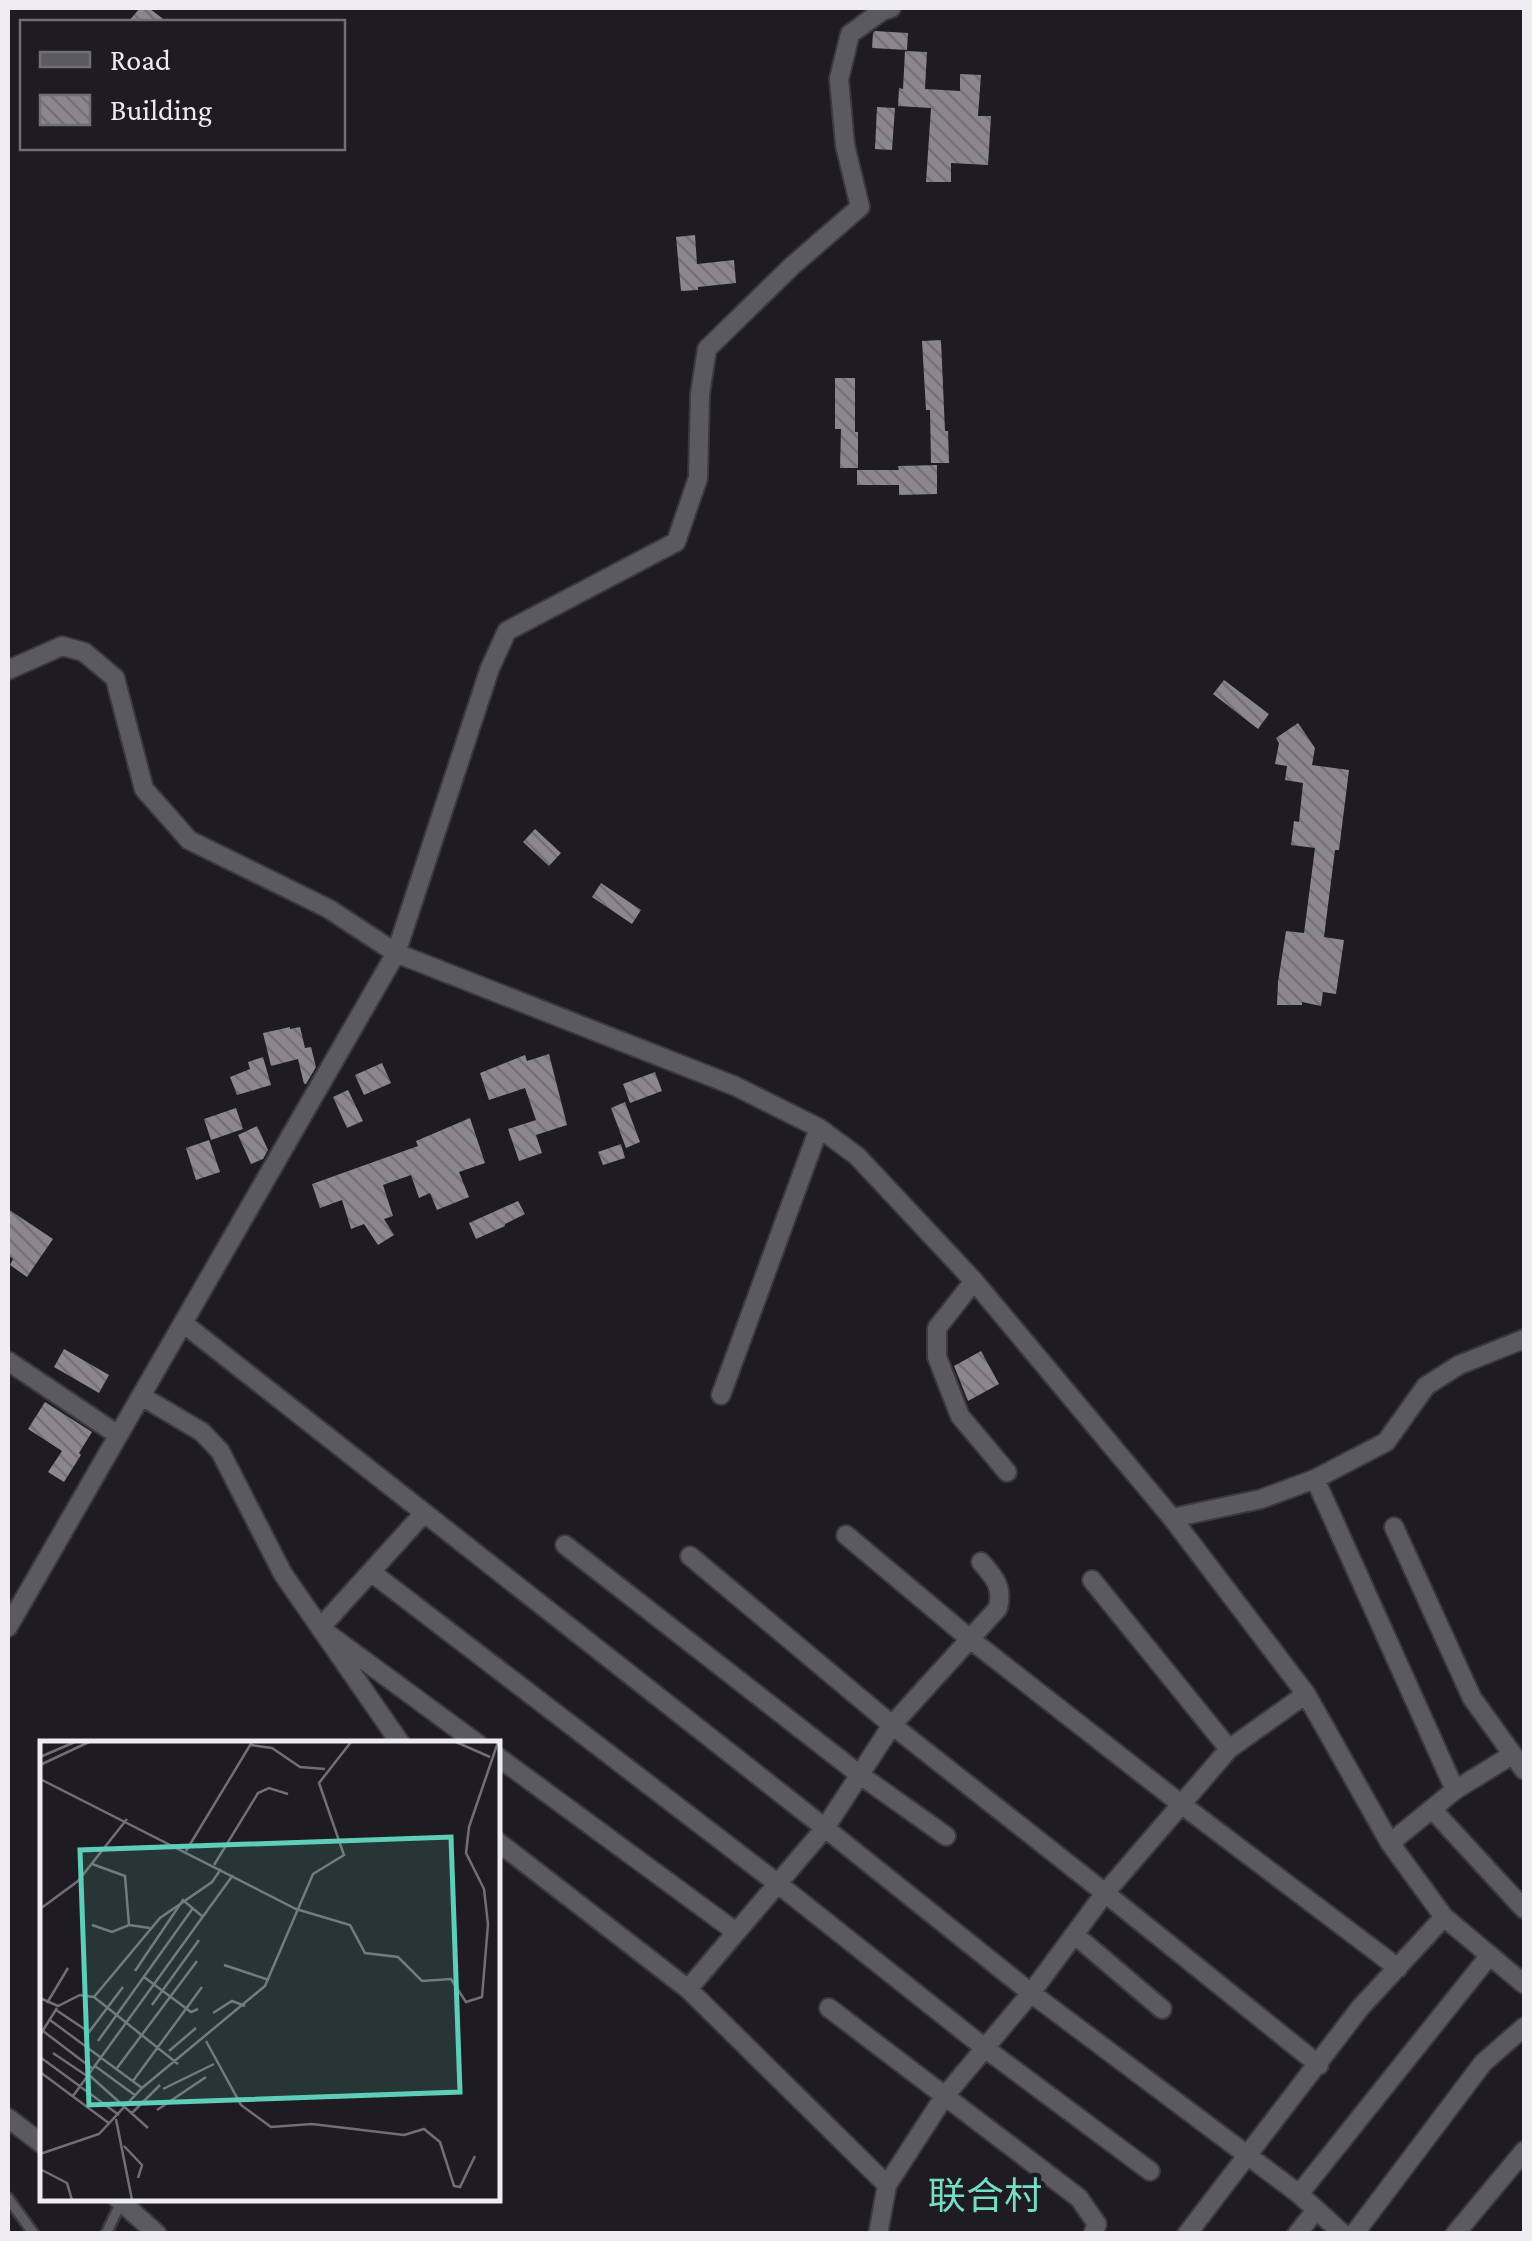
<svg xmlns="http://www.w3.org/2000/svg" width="1532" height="2241" font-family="'Crimson Pro','Noto Sans SC',serif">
	<defs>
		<pattern id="building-back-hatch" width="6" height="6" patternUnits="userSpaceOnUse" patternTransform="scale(2.5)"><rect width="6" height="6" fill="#8c868e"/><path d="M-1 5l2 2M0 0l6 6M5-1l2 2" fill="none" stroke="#747076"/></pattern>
	</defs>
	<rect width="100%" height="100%" fill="#1e1b22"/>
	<path fill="url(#building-back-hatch)" d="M140,8H149L167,22H128Z
		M875,31L908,33L907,50L872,48L873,33Z
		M905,51L927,52L925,89L960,91V74L981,75L978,116H991L988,165L951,163V182H926L931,108L898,106L899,88L903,89Z
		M877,107L895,108L892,150L875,149Z
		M695,235L697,264L734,260L736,283L698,287V290L681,291L676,237Z
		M941,340L945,431H948L949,463H931L930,410H926L922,341Z
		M835,378H855V432H858V468H840L841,429H835Z
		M937,465V494L899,495V485H857V470H899L898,466Z
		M1224,680L1269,714L1258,729L1213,694Z
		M1298,723L1315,748L1312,765L1349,770L1339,850H1335L1324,937L1344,940L1336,994L1323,992L1321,1006L1302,1002V1005H1277L1278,982L1286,931L1304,933L1315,848L1291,845L1294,821L1299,822L1303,783L1285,780L1287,766L1275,764L1279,743L1276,738Z
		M535,829L561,853L549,866L523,842Z
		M601,883L641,910L632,924L592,897Z
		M290,1027V1029L300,1027L305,1048L311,1047L316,1067L306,1084H304L298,1059L271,1066L263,1033Z
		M549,1054L567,1125L536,1135L542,1153L519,1161L508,1129L536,1120L525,1088L489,1100L480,1073L525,1055L527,1061Z
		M263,1057L271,1085L237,1095L230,1077L250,1069L248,1062Z
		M382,1063L391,1083L364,1095L355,1075Z
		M655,1072L662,1091L630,1103L623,1084Z
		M348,1090L363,1121L347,1128L333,1097Z
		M625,1102L640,1142L626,1148L611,1108Z
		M236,1108L243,1129L211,1140L204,1119Z
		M470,1118L485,1163L459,1172L469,1197L437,1210L430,1193L419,1198L411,1175L383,1185L393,1216L384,1219L394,1235L378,1245L364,1224L351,1229L342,1200L320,1208L312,1184L418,1146L416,1141Z
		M257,1126L268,1150L263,1159L251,1164L238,1135Z
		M209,1140L220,1172L196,1180L186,1148Z
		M621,1144L625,1158L603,1165L598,1152Z
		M518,1201L525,1214L505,1224V1226L476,1239L469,1223Z
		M8,1209L53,1239L27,1277L10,1265L13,1259L8,1255Z
		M64,1349L109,1375L99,1393L54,1367Z
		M981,1351L999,1384L968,1401L954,1366Z
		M45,1402L92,1432L79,1453L81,1455L64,1482L48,1472L62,1451L28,1429Z"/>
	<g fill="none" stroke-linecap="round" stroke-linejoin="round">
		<g stroke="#3b383f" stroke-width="14">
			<path id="lane" d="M8,2198L34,2234
				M106,2234L121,2202"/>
		</g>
		<g stroke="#3b383f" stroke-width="22">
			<path id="street" d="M8,670L62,646L84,652L115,678L144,789L189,840L329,909L396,953L735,1086L819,1128L857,1156L974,1281L1172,1518L1306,1694L1390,1843L1444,1917L1524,1984
				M974,1281L937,1328V1357L960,1416L1007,1472
				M183,1323L825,1828L1031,1993L1299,2194L1343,2234
				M8,1361L118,1435
				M721,1395L819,1128
				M141,1396L202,1432L220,1451L283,1574L401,1744
				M1315,1479L1455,1790
				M424,1513L320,1628L478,1744
				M1172,1518L1261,1499L1315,1479L1386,1442L1426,1386L1459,1365L1524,1339
				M1394,1527L1472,1698L1524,1770
				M846,1535L970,1639L1181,1804L1398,1968
				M565,1545L860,1775L946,1836
				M690,1556L892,1725L1105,1893L1319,2065
				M371,1572L777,1883L986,2049L1150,2171
				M1092,1580L1229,1749
				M8,1627L396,953L490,668L507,631L676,542L698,478L700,394L707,349L792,266L860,207L845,145L839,79L850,34L882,11L891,8
				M498,1757L736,1932
				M1432,1809L1524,1909
				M498,1842L688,1989L887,2185
				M1390,1843L1455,1790L1512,1755
				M1075,1935L1162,2009
				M688,1989L825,1828L892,1725L998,1608C1003,1587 995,1578 981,1562
				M829,2008L1079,2198L1097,2224L1093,2234
				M8,2118L42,2144
				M1299,2194L1490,1955
				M117,2198L157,2234
				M878,2234L887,2185L944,2097L1031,1993L1105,1893L1229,1749L1306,1694
				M1187,2234L1360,2008L1444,1917
				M1297,2234L1316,2210
				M1354,2234L1483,2063L1524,2027
				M1455,2234L1524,2151"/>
		</g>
		<use href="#lane" stroke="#5b5b5f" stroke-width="9"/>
		<use href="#street" stroke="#5b5b5f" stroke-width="18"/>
	</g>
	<g text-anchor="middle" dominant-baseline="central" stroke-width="9" stroke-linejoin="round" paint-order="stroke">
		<g font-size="38" fill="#77dcc6" stroke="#1e1b22">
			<text x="985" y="2196">联合村</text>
		</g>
	</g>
	<g transform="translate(40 1741)">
		<rect width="460" height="460" fill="#1e1b22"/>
		<path fill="none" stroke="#716f75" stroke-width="2.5" d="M416,1L450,16M211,4L232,7L260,26L285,28M0,16L35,1M0,24L49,1M0,38L256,168L310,184L325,212L358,216L382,240L411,238L426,261L442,256L448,183L444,148L426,112L429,86L458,1M146,110L212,1M52,123L85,135L89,184M174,124L218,52L229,47L248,53M0,168L38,140L87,78M52,184L72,191L89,184L110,187M184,224L229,239M95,230L143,159L163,176M104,236L151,271L158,268M54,256L120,177L172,141L181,128M0,257L18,265L40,254L54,256L138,323M7,262L28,227M112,264L159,199M16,269L49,291L83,246M173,272L192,260L205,265M10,279L102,347M3,290L53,328M0,294L17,267M58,300L153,167M166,300L201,364L231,386L272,383L364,394L384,388L400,401L414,445L420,446L435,415M129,310L156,287M13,312L47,335M0,316L79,374M55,325L96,355M77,327L157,220M0,331L70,383M48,333L108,387M93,340L162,246M123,348L174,323M33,355L193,134M117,369L166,336M92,372L120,344M76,378L92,459M84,405L102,424L98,437M0,413L59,393L102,347L225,245L273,133L304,114L279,42L311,1M0,428L27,442L32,459"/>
		<path fill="#5eceb8" fill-opacity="0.15" stroke="#5eceb8" stroke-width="5" d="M411,96L420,351L49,364L40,109Z"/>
		<rect width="460" height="460" fill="none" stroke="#eeecf1" stroke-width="5"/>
	</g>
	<rect width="1532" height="2241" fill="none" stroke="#eeecf1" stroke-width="20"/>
	<rect x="20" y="20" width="325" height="130" fill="#1e1b22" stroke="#716f75" stroke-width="2.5"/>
	<rect x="40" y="52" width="50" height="15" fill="#5b5b5f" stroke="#716f75" stroke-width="2.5"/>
	<text x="110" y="70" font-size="30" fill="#eeecf1">Road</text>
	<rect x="40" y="95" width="50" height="30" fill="url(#building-back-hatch)" stroke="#716f75" stroke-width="2.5"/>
	<text x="110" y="120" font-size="30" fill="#eeecf1">Building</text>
</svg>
